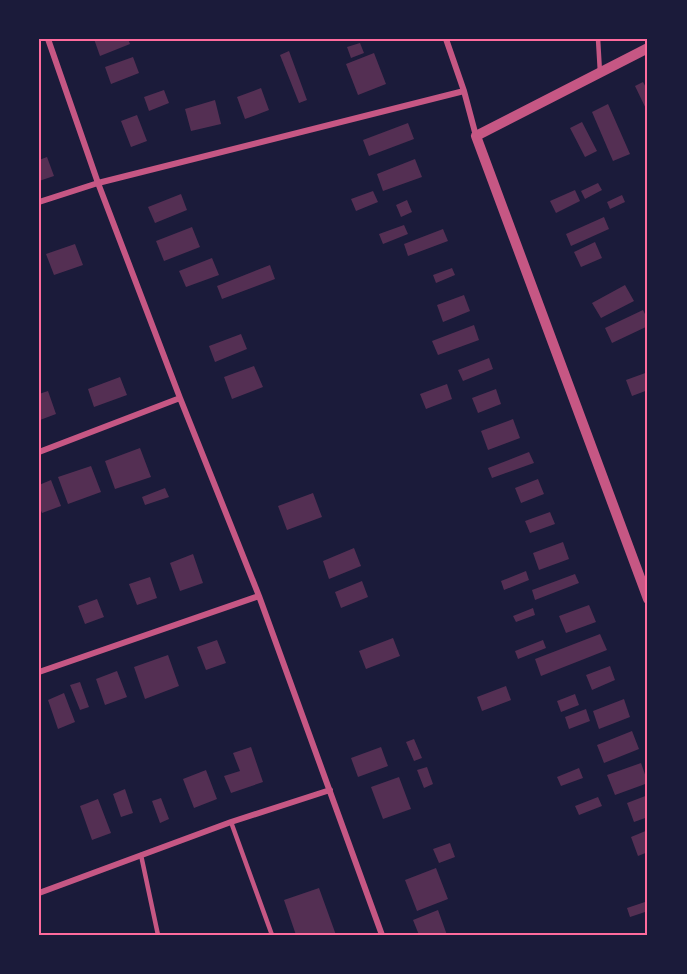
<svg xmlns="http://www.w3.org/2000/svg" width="687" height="974" font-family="Roboto,sans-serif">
	<rect width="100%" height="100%" fill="#1b1b3a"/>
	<path fill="#542f53" d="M94,39H128L130,44L100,56Z
		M360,43L364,53L351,58L347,47Z
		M289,51L307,100L299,103L280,55Z
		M374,53L386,84L358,95L346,64Z
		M133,57L139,73L111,84L105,67Z
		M643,82L648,91V113L635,86Z
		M261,88L269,110L245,119L237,97Z
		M164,90L169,103L149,111L144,97Z
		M215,100L221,124L191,131L185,109Z
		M608,104L630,154L613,161L592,112Z
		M137,115L147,141L131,147L121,121Z
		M582,122L597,151L585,157L570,128Z
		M408,123L414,139L369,156L363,140Z
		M47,157L54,176L39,181V160Z
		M415,159L422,177L383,191L377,174Z
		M598,183L602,190L585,199L581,191Z
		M575,190L580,201L556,213L550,201Z
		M373,191L378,202L356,211L351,199Z
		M181,194L187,210L155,223L148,207Z
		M622,195L625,202L610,209L607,202Z
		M407,200L412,212L401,217L396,205Z
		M604,217L609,229L571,246L566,234Z
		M404,225L408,234L383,244L379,234Z
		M192,227L200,247L164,261L156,241Z
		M443,229L448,241L408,256L404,244Z
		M595,242L602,258L581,267L574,252Z
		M75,244L83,265L54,275L46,254Z
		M212,258L219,275L186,287L179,271Z
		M270,265L275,279L222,299L217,286Z
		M452,268L455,275L436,283L433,275Z
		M625,285L634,301L601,318L592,303Z
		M464,295L470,311L443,322L437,305Z
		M643,310L648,320V326L612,343L605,328Z
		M474,325L479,340L438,355L432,341Z
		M241,334L247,349L215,362L209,346Z
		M489,358L493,369L463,381L458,370Z
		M254,366L263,387L232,399L224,377Z
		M648,372V390L632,396L626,380Z
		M120,377L127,395L94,407L88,389Z
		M447,384L452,399L426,409L420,394Z
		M496,389L501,404L478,413L472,398Z
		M48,391L56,414L40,420L39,394Z
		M513,419L520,438L488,450L481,431Z
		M140,448L151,477L115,489L105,461Z
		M529,452L534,463L492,478L488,468Z
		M91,466L101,492L68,504L58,477Z
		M538,479L544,494L521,503L515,488Z
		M51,480L61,506L42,513L39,506V485Z
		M165,488L169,497L145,505L142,497Z
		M313,493L322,517L287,530L278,506Z
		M550,512L555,524L530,533L525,521Z
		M563,542L569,559L539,570L533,553Z
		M354,548L361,566L329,579L323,561Z
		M193,554L203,583L180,591L170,563Z
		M526,571L529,580L504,590L501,581Z
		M575,574L579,583L535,600L532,590Z
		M150,577L157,598L137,605L129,584Z
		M362,581L368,597L341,608L335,592Z
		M97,599L104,617L85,624L78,606Z
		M589,605L596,622L566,633L559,616Z
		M533,608L535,615L516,622L513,616Z
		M600,634L607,650L541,676L535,659Z
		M393,638L400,656L366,669L359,651Z
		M217,640L226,663L206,670L197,647Z
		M543,640L546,648L518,659L515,651Z
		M168,655L179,686L145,699L134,667Z
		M610,666L615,680L592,690L586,675Z
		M117,671L127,697L105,705L96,679Z
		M80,682L89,707L80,710L70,685Z
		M506,686L511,700L482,711L477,697Z
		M64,693L75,722L58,729L48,700Z
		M575,694L579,705L561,712L557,701Z
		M624,699L630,717L599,729L593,711Z
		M586,709L590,721L569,729L565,717Z
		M632,731L639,749L604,763L597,745Z
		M414,739L422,758L414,761L406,742Z
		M251,747L263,782L231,793L224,776L240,771L233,753Z
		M381,747L388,766L358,777L351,758Z
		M641,763L648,783L615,795L607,775Z
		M427,767L433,784L424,788L417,770Z
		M579,768L583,778L561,786L557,777Z
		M206,770L217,799L194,808L183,779Z
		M399,777L411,809L383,819L371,787Z
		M125,789L133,813L121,817L113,794Z
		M648,795V817L634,822L627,803Z
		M598,797L602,806L579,815L575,806Z
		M161,798L169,819L160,823L152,801Z
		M98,799L111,833L92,840L80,806Z
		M648,830V852L638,856L631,837Z
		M450,843L455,857L439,863L433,849Z
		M436,868L448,899L417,911L405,880Z
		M319,888L336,935H296L284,900Z
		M648,901V911L630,917L627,908Z
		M438,910L447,935H419L413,920Z"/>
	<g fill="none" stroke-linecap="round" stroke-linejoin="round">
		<path stroke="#c65784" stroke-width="4.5" d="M598,39L600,73
			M231,822L272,935
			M141,855L158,935"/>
		<path stroke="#c65784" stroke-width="6" d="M48,39L98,183L180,398L259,596L382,935
			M446,39L464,91L476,136
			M39,202L98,183L464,91
			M39,452L180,398
			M39,672L259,596
			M39,893L231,822L330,790"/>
		<path stroke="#c65784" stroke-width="10" d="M648,48L476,136L648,599"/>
	</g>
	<rect width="687" height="974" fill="none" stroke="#1b1b3a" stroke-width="81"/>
	<rect x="40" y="40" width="606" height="894" fill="none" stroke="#ff6b9d" stroke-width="2"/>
</svg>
